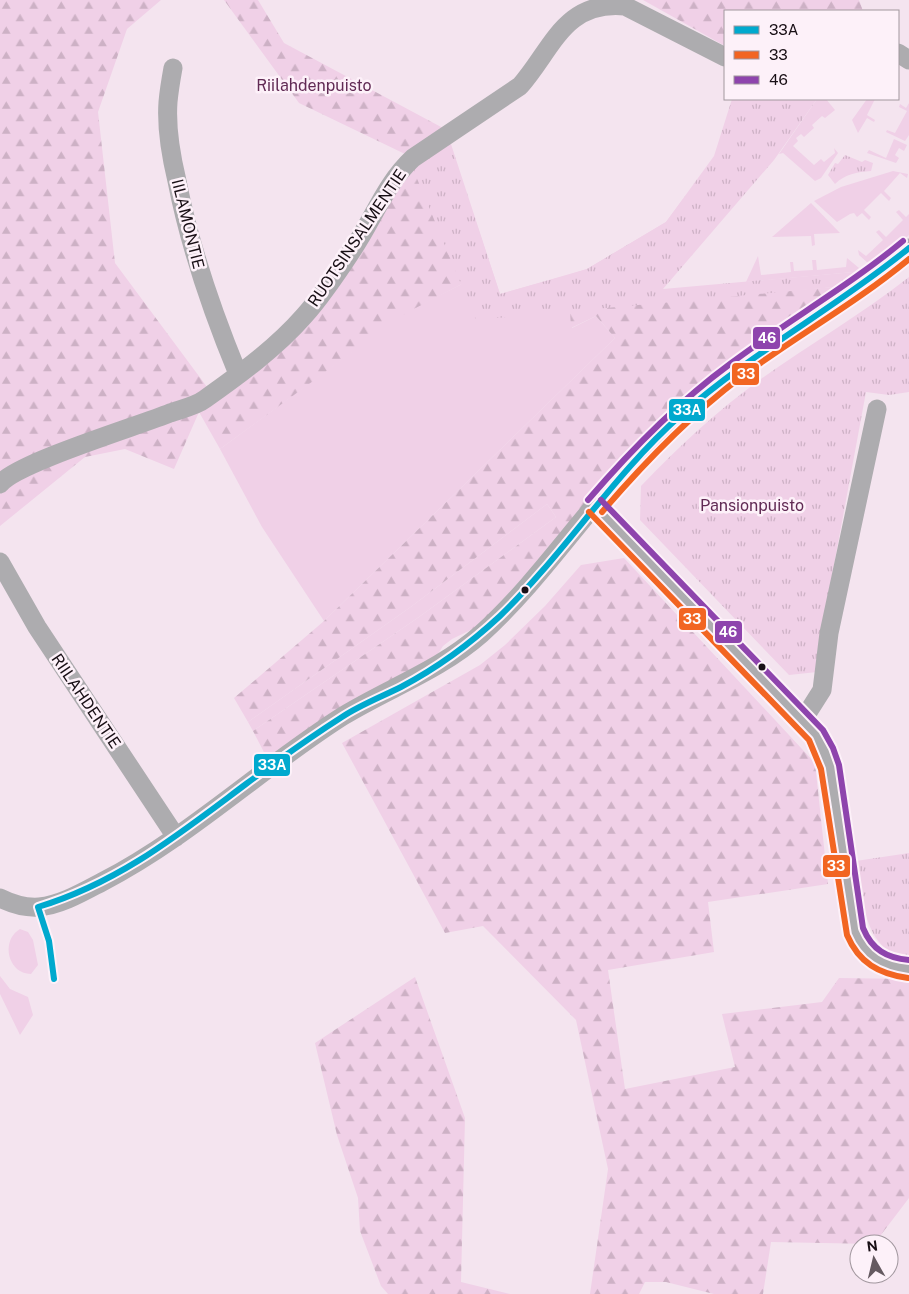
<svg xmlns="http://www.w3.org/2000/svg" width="909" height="1294" font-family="'Public Sans',sans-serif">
	<defs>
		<pattern id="forest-firs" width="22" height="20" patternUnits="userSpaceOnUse" patternTransform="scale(1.25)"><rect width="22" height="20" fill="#f0d0e7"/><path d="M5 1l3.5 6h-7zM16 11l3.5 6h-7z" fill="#cdb1c5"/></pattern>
		<pattern id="park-tufts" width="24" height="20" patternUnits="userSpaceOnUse" patternTransform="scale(1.25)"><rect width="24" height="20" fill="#f0d0e7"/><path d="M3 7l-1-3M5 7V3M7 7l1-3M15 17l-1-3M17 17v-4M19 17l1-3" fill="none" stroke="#cdb1c5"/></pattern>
	</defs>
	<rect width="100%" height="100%" fill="#f4e4ef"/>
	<path fill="#f0d0e7" d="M817,99H826L835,110L825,118L822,116L812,125L814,128L804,137L801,134L796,138L798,141L793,146L814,165L821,159L824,162L835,153L834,148L838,153L821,178L815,181L783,153L779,154Z
		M867,99H875L867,115L875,120L874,122L867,118L858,133L852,120Z
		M909,103V135L905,141L886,132L887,130L895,133L907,111L899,107L900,104L906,108Z
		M894,139L907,145L904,151L899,148L895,155L899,158L896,163L867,153L869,150L886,158Z
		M893,171L908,174L907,178L900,173L884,191L891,198L889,201L881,193L864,210L871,217L869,220L862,213L857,217L854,213L850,214L837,222L814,201L841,187Z
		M811,203L840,233L814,234L815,245L812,246L811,236L772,237Z
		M899,210L906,217L909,214V235L876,264H869L859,255L858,250L866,256L883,240L876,232L879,230L886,237L903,220L896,212Z
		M476,222L500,294L568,275L572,328L596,316L615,338L324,621L262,527L220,449L406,312L462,284Z
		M758,256L761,275L791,272L790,262H793L794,271L813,270L812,260H816L817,270L846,267L847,258L859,268L854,272L746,282Z
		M547,504L556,517L419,617L253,731L248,722L412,606Z
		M20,929L28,932L33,940L38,965L31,974C8,974 0,941 20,929Z
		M0,976L10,989L28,997L33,1015L20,1035L0,994Z"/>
	<path fill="url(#forest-firs)" d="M0,0H161L127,29L98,112L115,263L207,387L281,350L398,182L431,153L462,284L406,313L220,449L199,412L174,469L125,449L85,457L0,526Z
		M224,0H258L284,43L443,128L405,154L299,103Z
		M643,0H859L863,11H725V46Z
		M683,199L663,289L715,296L835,287L732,360L649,433L549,550L477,627L452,639L443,646L436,657C378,689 320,719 267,758L253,731L419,617L556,517L547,504L412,606L248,722L234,698L324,621L615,338L596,316L571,328L568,275L587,269L666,222Z
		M624,558L815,763L828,884L708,902L714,952L608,970L625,1089L735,1067L722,1014L822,1002L839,978L909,979V1198L874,1244L771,1242L763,1294H714L666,1282H645L639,1294H590L608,1169L576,1020L483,926L445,933L342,743L480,665L505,645L545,606L581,565Z
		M415,977L465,1118L461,1282L510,1294H388L381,1286L360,1231L358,1198L337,1135L315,1043Z"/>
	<path fill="url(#park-tufts)" d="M732,99H817L774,160L663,289L854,272L835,287L476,320L413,169L450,141L500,294L587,269L666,222L714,156Z
		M845,155L862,162L865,160L873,163L871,171C857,172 845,174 835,184L828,175L835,163L838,164Z
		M909,277V392L889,395L866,392L824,619L817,672L789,675L640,520L641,486C678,447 718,410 761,379C810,344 862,314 909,277Z
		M909,853V958C863,952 863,897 856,861Z"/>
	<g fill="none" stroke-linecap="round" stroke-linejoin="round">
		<path stroke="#adacaf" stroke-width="19" d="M898,53L909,60
			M173,68C171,79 169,91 168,102C166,129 171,156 177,181C190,248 212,311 238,374
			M0,484C16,463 138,426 170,413C181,409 196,406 205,399C239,375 276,348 304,316C322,296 338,272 353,249C374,218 385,184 413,158L520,86C552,50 564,0 625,6L725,57
			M595,506L816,735L825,751L830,767L852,920C858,952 877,967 909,969
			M0,562L37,627L176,837
			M803,720L822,690L829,633L877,409
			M0,898C12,904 25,908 39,907C61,905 83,892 102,882C189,837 261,768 343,716C389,688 440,670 481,634C535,585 576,524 625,470C648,445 674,422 700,399C765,342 844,304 909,248"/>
		<g stroke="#fdf1f9" stroke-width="10">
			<path id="bus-1" d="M38,907C120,882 179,834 246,784C277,761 309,738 342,717C360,705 381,697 401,687C437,668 470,644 500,616C565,553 613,475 681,415C752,352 836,308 909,248
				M38,907L49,941L54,979"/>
		</g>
		<g stroke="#fdf1f9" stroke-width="10">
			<path id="bus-2" d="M589,512L809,740L821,769L847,935C859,963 879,974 908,978
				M602,512C644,463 689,416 741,377C796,336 856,303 909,259"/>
		</g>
		<g stroke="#fdf1f9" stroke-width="10">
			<path id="bus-3" d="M588,500C631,450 677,403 730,364C787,321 849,286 903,241
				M601,500L823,730L833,748L839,765L863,928C872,950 887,958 909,960"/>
		</g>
		<use href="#bus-1" stroke="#00a9ce" stroke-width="6"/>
		<use href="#bus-2" stroke="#f26522" stroke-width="6"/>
		<use href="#bus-3" stroke="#8e44ad" stroke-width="6"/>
	</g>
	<g fill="#180f15" stroke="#fdf1f9" stroke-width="2">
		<circle cx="525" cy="590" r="4.5"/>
		<circle cx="762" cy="667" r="4.5"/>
	</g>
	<g text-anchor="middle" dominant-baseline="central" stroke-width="5" stroke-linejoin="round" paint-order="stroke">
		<g font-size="16" fill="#612a54" stroke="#fdf1f9">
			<text x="314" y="85">Riilahdenpuisto</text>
			<text x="752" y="505">Pansionpuisto</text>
		</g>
		<g font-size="16" fill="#180f15" stroke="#fdf1f9">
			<text transform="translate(188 224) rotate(76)">IILAMONTIE</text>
			<text transform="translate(357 238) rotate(-56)">RUOTSINSALMENTIE</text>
			<text transform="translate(86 701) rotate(56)">RIILAHDENTIE</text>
		</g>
	</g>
	<g stroke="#fdf1f9" stroke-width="2">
		<rect x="752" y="326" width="29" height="24" rx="5" fill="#8e44ad"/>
		<rect x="731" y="362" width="29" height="24" rx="5" fill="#f26522"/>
		<rect x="668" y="398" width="38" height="24" rx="5" fill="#00a9ce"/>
		<rect x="678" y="607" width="29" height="24" rx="5" fill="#f26522"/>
		<rect x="714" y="620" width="29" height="24" rx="5" fill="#8e44ad"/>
		<rect x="253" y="753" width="38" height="24" rx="5" fill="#00a9ce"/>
		<rect x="822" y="854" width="29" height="24" rx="5" fill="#f26522"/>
	</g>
	<g font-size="14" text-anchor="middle" font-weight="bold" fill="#fff">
		<text x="767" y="343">46</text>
		<text x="746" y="379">33</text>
		<text x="687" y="415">33A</text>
		<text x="692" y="624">33</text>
		<text x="728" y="637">46</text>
		<text x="272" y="770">33A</text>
		<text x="836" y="871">33</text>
	</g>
	<rect x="724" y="10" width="175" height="90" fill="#fdf1f9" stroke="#a1979e"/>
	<rect x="734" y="26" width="25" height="8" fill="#00a9ce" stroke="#a1979e"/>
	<text x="769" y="35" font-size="15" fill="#180f15">33A</text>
	<rect x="734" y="51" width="25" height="8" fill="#f26522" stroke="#a1979e"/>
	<text x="769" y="60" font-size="15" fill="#180f15">33</text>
	<rect x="734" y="76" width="25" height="8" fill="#8e44ad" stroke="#a1979e"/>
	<text x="769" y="85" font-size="15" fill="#180f15">46</text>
	<g transform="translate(874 1259) rotate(352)"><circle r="24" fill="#fdf1f9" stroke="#a1979e"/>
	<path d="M0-4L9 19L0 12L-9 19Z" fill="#655a61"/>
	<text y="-8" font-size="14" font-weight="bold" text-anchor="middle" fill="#180f15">N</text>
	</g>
</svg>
